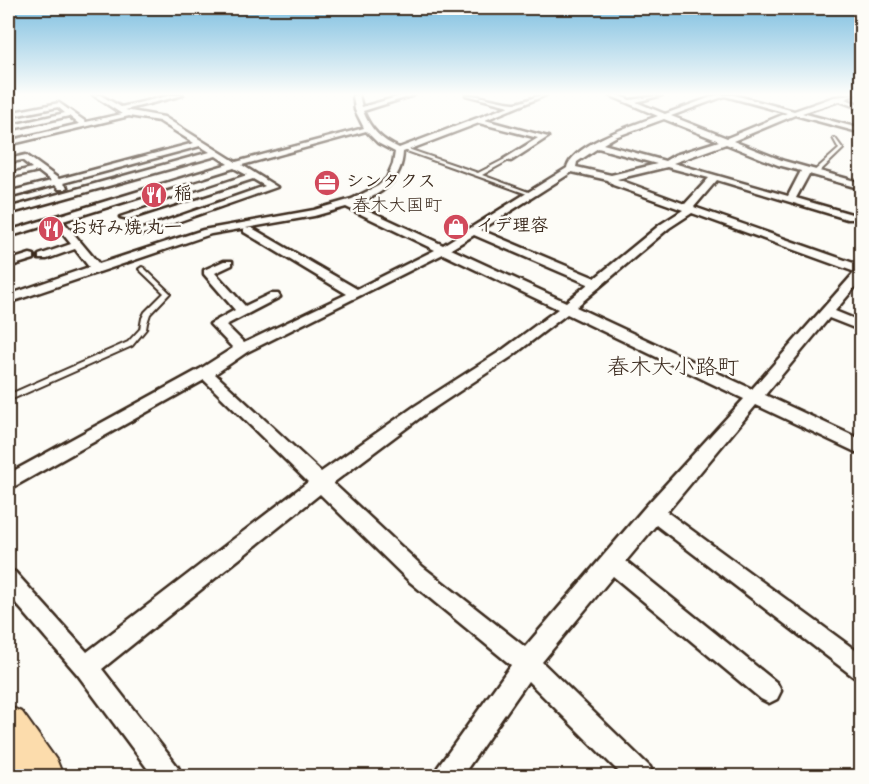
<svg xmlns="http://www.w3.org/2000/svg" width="869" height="784" font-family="Dekko,'Klee One',sans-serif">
	<rect width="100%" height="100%" fill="#fdfcf7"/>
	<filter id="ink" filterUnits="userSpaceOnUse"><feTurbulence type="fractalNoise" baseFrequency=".0167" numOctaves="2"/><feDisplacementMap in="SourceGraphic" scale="12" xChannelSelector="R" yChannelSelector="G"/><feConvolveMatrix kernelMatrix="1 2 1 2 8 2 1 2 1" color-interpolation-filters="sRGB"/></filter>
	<g filter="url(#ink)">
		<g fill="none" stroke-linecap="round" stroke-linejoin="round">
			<g stroke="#3b2a1e" stroke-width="4">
				<path id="lane" d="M833,138H835L843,149L816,175H812V173L839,149Z
					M405,148L478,173L507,158H509V160L482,175L534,194L530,195L404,150L403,149Z
					M142,267L144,268L170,293L150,314L147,323L146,329L132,346L8,401V395L128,342L140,329L142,318L145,312L164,293L140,270L139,269Z"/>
			</g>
			<g stroke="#3b2a1e" stroke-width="5">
				<path id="street" d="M93,95H100L121,107L172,95H183L125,110L164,117L236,162L364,128L355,110L353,95H359L362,107L404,95H414L363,111C370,129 381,140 399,148L509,106L466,95C482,95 497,102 514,103C524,103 535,95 546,95L485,120L548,137L511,161L504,159L538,138L479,123L403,152C402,181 381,195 355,204L443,245L567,168C573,144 636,124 658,116L609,95H617L630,100L662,95L636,102L665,114L717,95H734L794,111L834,97L854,95L845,99L862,105V109L839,101L802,113L862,129V133L795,115L733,141L784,161L862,183V189L809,174L796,198L855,215V219H847L717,180L694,207L862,266V279L835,311L862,322V331L829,318L765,395L862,440V455L756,405L667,512L862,655V680L854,677L656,525L626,561L777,683L781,691L777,699L769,703L761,699L613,576L542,662L650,767L654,776H623L528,681L462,776H434L438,767L511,665L409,581L320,494L102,669L178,767L182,776H153L78,675L8,594V569L15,572L87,652L308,482L204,380L8,490V474L200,369L233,348L210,324L235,310L204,274V270L224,261H232V265L215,273L245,306L270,294H278L280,297L226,325L244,343L347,294L244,232V228H252L357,289L435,250L346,207L314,216L211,234L8,303V295L89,267L75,249L47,259H39V255L71,244L54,223L8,237V231L228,164L216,156L8,214V208L210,152L200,146L63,183L67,187L65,189H59L55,185L8,198V192L51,181L38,171L8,178V174L32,168L22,160L8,163V159L26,155L59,179L194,143L159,121L129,116L8,145V141L79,124L69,116L8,130V126L65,113L58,107L8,117V113L59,103L86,122L122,114ZM725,96L787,113L727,138L671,116ZM664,119L719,141L675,155L665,161L603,144L615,137ZM366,131L378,143L395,152L393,164L387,178L378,186L352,199L314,210L203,230L99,264L63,221L234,168L247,175L120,217L129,219L253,179L265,186L134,232L143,234L277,187L242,165ZM726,144L778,165L801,171L788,196L673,163ZM598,148L657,164L611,175L576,167L577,162ZM667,167L709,178L685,204L617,179ZM572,172L608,180L613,185L683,210L661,224L595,278L481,230ZM692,213L855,272L752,389L576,307L669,228ZM474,235L588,284L566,302L451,249ZM443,254L558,309L501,351L415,406L321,472L215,374L247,352ZM567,314L744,399L646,506L525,647L423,567L333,483L425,414L511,357Z
					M30,254L34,255V259L8,267V261Z"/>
			</g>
			<g stroke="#3b2a1e" stroke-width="4">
				<path id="primary" d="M8,706L22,712L57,761L63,776H18L8,761Z"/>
			</g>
			<use href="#lane" fill="#fdfcf7" fill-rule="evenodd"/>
			<use href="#street" fill="#fdfcf7" fill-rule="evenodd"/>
			<use href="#primary" fill="#fcdcac" fill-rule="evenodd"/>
		</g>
	</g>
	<linearGradient id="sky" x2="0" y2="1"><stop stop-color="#7cbee0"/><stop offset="0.46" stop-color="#fefefb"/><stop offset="1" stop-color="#fefefb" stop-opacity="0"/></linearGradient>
	<rect width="869" height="205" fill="url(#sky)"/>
	<defs>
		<g id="office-disc" transform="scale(1.35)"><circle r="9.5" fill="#d1495b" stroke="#fdfcf7"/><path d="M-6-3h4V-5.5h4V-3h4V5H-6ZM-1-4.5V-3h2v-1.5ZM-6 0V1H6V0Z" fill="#fff"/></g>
		<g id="restaurant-disc" transform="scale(1.35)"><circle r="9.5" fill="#d1495b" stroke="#fdfcf7"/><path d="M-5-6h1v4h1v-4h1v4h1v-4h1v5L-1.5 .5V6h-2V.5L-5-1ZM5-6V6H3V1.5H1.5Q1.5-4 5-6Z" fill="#fff"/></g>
		<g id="shop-disc" transform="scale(1.35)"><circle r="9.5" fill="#d1495b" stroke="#fdfcf7"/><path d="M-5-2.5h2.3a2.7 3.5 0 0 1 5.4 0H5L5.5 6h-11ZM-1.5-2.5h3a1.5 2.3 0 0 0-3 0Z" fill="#fff"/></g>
	</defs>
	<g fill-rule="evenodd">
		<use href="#office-disc" x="327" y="183"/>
		<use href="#restaurant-disc" x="154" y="195"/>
		<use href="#shop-disc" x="456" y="227"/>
		<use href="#restaurant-disc" x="51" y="229"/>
	</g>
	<g text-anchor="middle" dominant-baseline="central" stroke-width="5" stroke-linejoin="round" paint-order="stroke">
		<g font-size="18" font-weight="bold" fill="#3b2a1e" stroke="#fdfcf7" text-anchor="start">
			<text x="346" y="183">シンタクス</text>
			<text x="174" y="195">稲</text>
			<text x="476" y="227">イデ理容</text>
			<text x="70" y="229">お好み焼 丸一</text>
		</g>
		<g font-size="18" fill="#3b2a1e" stroke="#fdfcf7">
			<text x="397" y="207">春木大国町</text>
		</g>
		<g font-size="22" fill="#3b2a1e" stroke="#fdfcf7">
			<text x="673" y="369">春木大小路町</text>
		</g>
	</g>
	<rect width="869" height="784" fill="none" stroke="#fdfcf7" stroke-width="30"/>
	<rect x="15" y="15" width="839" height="754" fill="none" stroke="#3b2a1e" stroke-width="2" filter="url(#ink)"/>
</svg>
